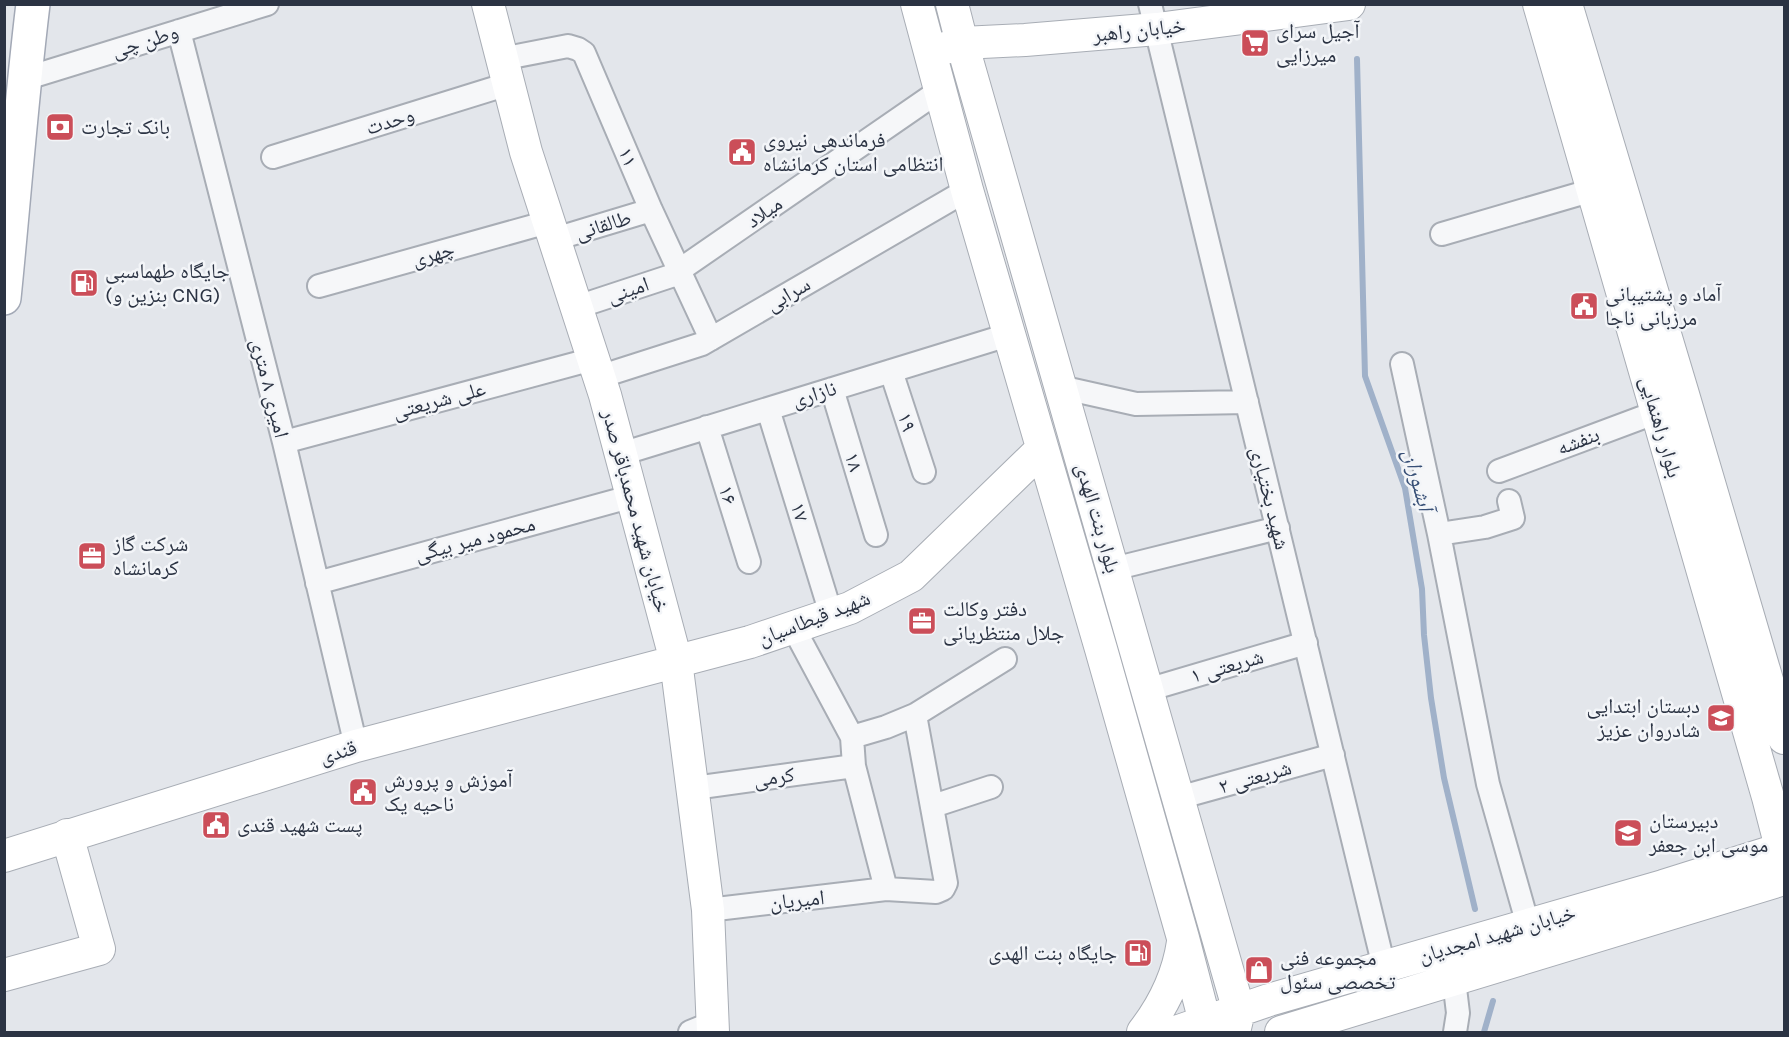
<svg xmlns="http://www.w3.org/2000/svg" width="1789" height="1037" font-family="Karla,'Noto Naskh Arabic',sans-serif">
	<rect width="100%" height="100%" fill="#e3e6eb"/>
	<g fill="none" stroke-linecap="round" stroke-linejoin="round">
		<path stroke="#a0b1c9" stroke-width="6" d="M1357,59L1365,376L1405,488L1422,589L1424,635L1431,698L1444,778L1475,909
			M1484,1032L1493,1001"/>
		<g stroke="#a8adb5" stroke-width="26">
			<path id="street" d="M1150,4L1384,967
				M179,31L284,442L356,746
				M501,59L568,46L578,49L584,53L651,210L711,339
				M24,79L267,4
				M273,157L508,84
				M1442,234L1593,190
				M555,239L651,210
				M319,286L548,222
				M577,307L671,276L939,91
				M1402,364L1439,534L1488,784L1528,925
				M891,371L924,472
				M599,377L702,344L967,190
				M1060,387L1136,404L1247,402
				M832,389L876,535
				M768,409L831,614
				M707,427L749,562
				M284,442L593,359
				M621,454L1008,335
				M1499,471L1657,412
				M1439,534L1485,527L1513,518L1509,501
				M1113,569L1278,528
				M317,583L633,496
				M793,627L852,737L854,766L886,889
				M1147,690L1306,643
				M852,737L886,727L915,715L1005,659
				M694,788L854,766
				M1178,798L1333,755
				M933,806L991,787
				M708,910L886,889L936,892L943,889L946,883L915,715
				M1454,980L1458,1013L1455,1032
				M690,1032L712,1023"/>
		</g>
		<g stroke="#a8adb5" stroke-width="34">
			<path id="secondary" d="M488,4L526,152L605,395L676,661L708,910L713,1032
				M917,4L967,190L1101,649L1183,938L1205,1022L1216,1032
				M952,4L962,43L1239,1011L1234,1032
				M1539,4L1768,797L1784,859
				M1566,4L1682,391L1784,738
				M942,49L962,43L1025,40L1157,29L1349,4
				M4,856L356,746L750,642L850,608L911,576L1042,449
				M4,975L99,949L67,835
				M1143,1032C1164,1005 1178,976 1183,942
				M1176,1032L1269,1000L1663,886L1784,848
				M1281,1032L1784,879"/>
		</g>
		<g stroke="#a3a9b6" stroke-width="36">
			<path id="primary" d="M4,298C14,200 21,102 33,4"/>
		</g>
		<use href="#street" stroke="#f6f7f9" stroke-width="22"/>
		<use href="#secondary" stroke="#fff" stroke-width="32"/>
		<use href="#primary" stroke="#fff" stroke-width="33"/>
	</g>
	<defs>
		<g id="supermarket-square" transform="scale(1.5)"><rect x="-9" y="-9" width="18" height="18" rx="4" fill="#cb4e59" stroke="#f3f5f8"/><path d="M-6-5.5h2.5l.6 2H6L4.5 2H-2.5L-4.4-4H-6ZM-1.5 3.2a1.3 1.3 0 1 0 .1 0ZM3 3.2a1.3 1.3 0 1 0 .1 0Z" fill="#fff"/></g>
		<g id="bank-square" transform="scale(1.5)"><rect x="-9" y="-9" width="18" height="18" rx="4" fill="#cb4e59" stroke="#f3f5f8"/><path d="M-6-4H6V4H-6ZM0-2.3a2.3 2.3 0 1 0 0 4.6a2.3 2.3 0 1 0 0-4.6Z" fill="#fff"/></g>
		<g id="civic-square" transform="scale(1.5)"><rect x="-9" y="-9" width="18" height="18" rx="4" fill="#cb4e59" stroke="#f3f5f8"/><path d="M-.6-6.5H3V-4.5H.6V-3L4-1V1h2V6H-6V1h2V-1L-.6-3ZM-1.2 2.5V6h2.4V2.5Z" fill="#fff"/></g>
		<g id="fuel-square" transform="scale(1.5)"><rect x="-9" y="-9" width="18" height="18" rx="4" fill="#cb4e59" stroke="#f3f5f8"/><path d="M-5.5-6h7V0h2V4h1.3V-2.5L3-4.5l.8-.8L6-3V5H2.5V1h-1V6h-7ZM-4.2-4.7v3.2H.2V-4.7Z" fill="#fff"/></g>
		<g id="office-square" transform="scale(1.5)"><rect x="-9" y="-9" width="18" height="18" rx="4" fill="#cb4e59" stroke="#f3f5f8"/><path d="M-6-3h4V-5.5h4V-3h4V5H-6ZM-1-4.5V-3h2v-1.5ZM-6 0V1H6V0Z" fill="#fff"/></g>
		<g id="school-square" transform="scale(1.5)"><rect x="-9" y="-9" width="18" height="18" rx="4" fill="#cb4e59" stroke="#f3f5f8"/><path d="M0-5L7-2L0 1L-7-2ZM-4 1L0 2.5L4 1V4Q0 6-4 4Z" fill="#fff"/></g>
		<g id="shop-square" transform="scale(1.5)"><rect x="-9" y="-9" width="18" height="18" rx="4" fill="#cb4e59" stroke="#f3f5f8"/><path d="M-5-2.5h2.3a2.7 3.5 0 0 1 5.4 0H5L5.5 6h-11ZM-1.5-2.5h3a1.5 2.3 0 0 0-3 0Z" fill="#fff"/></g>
	</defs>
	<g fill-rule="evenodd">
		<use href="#supermarket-square" x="1255" y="43"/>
		<use href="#bank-square" x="60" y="127"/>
		<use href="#civic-square" x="742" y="152"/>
		<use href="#fuel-square" x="84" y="283"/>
		<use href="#civic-square" x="1584" y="306"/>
		<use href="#office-square" x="92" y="556"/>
		<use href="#office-square" x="922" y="621"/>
		<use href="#school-square" x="1721" y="718"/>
		<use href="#civic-square" x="363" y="792"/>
		<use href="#civic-square" x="216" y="825"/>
		<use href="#school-square" x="1628" y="833"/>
		<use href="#fuel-square" x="1138" y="953"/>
		<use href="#shop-square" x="1259" y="970"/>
	</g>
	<g text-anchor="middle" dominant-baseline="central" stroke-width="5" stroke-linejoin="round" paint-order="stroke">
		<g font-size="21" fill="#2b3343" stroke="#f3f5f8">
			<text transform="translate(1139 30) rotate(-6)">خیابان راهبر</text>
			<text transform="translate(145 41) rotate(-17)">وطن چی</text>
			<text transform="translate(390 121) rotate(-17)">وحدت</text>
			<text transform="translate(628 157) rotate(67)">۱۱</text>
			<text transform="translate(764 212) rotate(-35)">میلاد</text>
			<text transform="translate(603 225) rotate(-17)">طالقانی</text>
			<text transform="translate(433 254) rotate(-16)">چهری</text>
			<text transform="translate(628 290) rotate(-19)">امینی</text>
			<text transform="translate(788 294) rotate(-30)">سرابی</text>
			<text transform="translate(270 388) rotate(76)">امیری ۸ متری</text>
			<text transform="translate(814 394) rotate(-17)">نازاری</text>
			<text transform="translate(439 400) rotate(-15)">علی شریعتی</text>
			<text transform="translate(907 422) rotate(72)">۱۹</text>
			<text transform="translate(1661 427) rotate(74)">بلوار راهنمایی</text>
			<text transform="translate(1578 441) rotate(-21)">بنفشه</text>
			<text transform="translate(854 462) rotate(73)">۱۸</text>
			<text transform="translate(728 495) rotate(73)">۱۶</text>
			<text transform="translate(1270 498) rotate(76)">شهید بختیاری</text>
			<text transform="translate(636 511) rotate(75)">خیابان شهید محمدباقر صدر</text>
			<text transform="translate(800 512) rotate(73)">۱۷</text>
			<text transform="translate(1098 518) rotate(74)">بلوار بنت الهدی</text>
			<text transform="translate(475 539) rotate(-15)">محمود میر بیگی</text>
			<text transform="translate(814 618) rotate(-21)">شهید قیطاسیان</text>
			<text transform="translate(1227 666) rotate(-16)">شریعتی ۱</text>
			<text transform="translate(338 752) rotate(-17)">قندی</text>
			<text transform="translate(774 777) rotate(-8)">کرمی</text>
			<text transform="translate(1255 777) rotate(-16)">شریعتی ۲</text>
			<text transform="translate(797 900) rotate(-6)">امیریان</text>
			<text transform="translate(1497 934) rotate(-16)">خیابان شهید امجدیان</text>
		</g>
		<g font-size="21" fill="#2b3343" stroke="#f3f5f8" text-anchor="start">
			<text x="1276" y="31">آجیل سرای<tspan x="1276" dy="24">میرزایی</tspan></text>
			<text x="81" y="127">بانک تجارت</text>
			<text x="763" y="140">فرماندهی نیروی<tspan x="763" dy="24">انتظامی استان کرمانشاه</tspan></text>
			<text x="105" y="271">جایگاه طهماسبی<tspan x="105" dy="24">(بنزین و CNG)</tspan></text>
			<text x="1605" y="294">آماد و پشتیبانی<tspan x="1605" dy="24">مرزبانی ناجا</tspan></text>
			<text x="113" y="544">شرکت گاز<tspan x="113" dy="24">کرمانشاه</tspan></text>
			<text x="943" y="609">دفتر وکالت<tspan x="943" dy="24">جلال منتظریانی</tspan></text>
			<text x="1700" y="706" text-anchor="end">دبستان ابتدایی<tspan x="1700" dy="24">شادروان عزیز</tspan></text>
			<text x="384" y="780">آموزش و پرورش<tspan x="384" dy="24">ناحیه یک</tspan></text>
			<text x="1649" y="821">دبیرستان<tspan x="1649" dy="24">موسی ابن جعفر</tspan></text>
			<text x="237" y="825">پست شهید قندی</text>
			<text x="1117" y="953" text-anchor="end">جایگاه بنت الهدی</text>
			<text x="1280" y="958">مجموعه فنی<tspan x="1280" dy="24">تخصصی سئول</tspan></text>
		</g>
		<g font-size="22" font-style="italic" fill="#374f76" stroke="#f3f5f8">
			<text transform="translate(1418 480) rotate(75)">آبشوران</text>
		</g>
	</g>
	<rect width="1789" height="1037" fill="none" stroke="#2b3343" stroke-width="12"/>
</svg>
